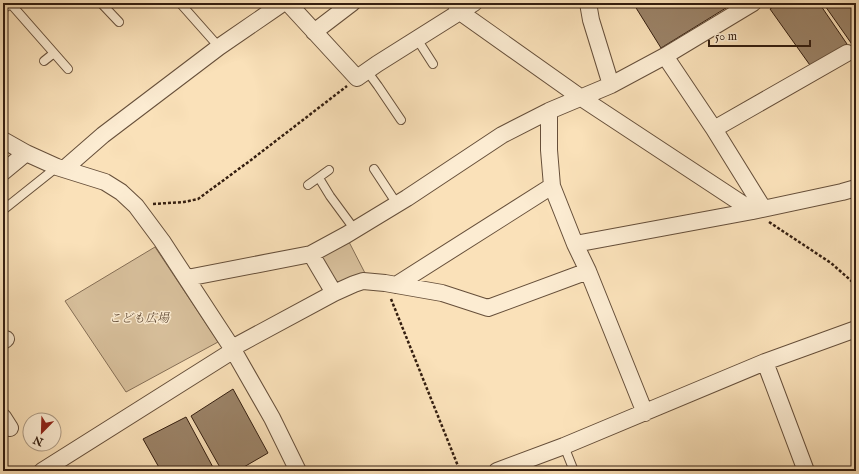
<svg xmlns="http://www.w3.org/2000/svg" width="859" height="474" font-family="'IM FELL English','Noto Serif JP',serif">
	<rect width="100%" height="100%" fill="#fae1b9"/>
	<filter id="stains"><feTurbulence type="fractalNoise" baseFrequency=".005" numOctaves="4"/><feColorMatrix values="0 0 0 0 .2 0 0 0 0 .09 0 0 0 0 .02 0 0 0 .5 -.17"/></filter>
	<radialGradient id="worn" r=".72"><stop offset=".6" stop-color="#630" stop-opacity="0"/><stop offset="1" stop-color="#630" stop-opacity=".3"/></radialGradient>
	<path fill="#d8c09c" stroke="#866f56" d="M348,240L366,275L336,284L321,257Z
		M155,247L218,342L126,392L65,301Z"/>
	<path fill="#9b8368" stroke="#341e10" d="M633,3H734L661,48Z
		M779,3H819L847,44L812,68L770,9Z
		M823,3H856V50Z
		M233,389L268,453L237,471H222L191,416Z
		M186,417L215,471H161L143,439Z"/>
	<g fill="none" stroke-linecap="round" stroke-linejoin="round">
		<g stroke="#664f3a" stroke-width="10">
			<path id="lane" d="M10,3L68,69
				M101,3L119,22
				M180,3L219,47
				M417,39L433,64
				M44,61L54,53
				M367,71L378,86L401,120
				M374,169L397,204
				M319,178L330,196L355,230
				M308,185L329,170
				M3,210L57,167
				M564,446L574,471"/>
		</g>
		<g stroke="#664f3a" stroke-width="18">
			<path id="street" d="M288,3L357,78L377,64L474,3
				M455,3L460,12L580,97L753,211
				M588,3L591,20L611,85
				M3,4L5,3
				M314,32L352,3
				M665,56L714,129L763,208
				M549,111V150L552,186L575,244L588,271L645,413
				M714,129L847,53
				M3,140L26,153L57,167L105,182L121,192L136,206L162,241L232,348L272,418L298,471
				M64,169L103,135L219,47L283,3
				M3,172L26,153
				M575,244L753,211L842,192L856,188
				M311,254L334,293
				M187,278L311,254L346,235L407,198L502,135L549,111L611,85L665,56L753,3
				M396,285L552,186
				M3,341L6,339
				M232,348L334,293L354,284L363,281L385,283L442,293L488,308L588,271
				M765,362L806,471
				M3,417L10,428
				M42,471L234,350
				M497,471L564,446L765,362L856,329"/>
		</g>
		<path stroke="#341e10" stroke-width="2.5" stroke-dasharray="3 2" stroke-linecap="butt" d="M153,204L184,202L198,199L251,160L347,86
			M769,222L831,263L856,285
			M391,299L460,471"/>
		<use href="#lane" stroke="#fcecd2" stroke-width="8"/>
		<use href="#street" stroke="#fcecd2" stroke-width="16"/>
	</g>
	<g text-anchor="middle" dominant-baseline="central" stroke-width="3" stroke-linejoin="round" paint-order="stroke">
		<g font-size="12" font-style="italic" fill="#654f3a" stroke="#fcecd2">
			<text x="139" y="318">こども広場</text>
		</g>
	</g>
	<rect width="859" height="474" fill="none" stroke="#fae1b9" stroke-width="16"/>
	<rect x="4" y="4" width="851" height="466" fill="none" stroke="#341e10" stroke-width="2"/>
	<rect x="8" y="8" width="843" height="458" fill="none" stroke="#341e10"/>
	<g transform="translate(42 432) rotate(203)"><circle r="19" fill="#fcecd2" stroke="#ac9a84"/>
	<path d="M0-3L7 15L0 10L-7 15Z" fill="#8f2418"/>
	<text y="-6" font-size="11" font-weight="bold" text-anchor="middle" fill="#341e10">N</text>
	</g>
	<path d="M709 40v6h101v-6" fill="none" stroke="#341e10" stroke-width="2"/>
	<text x="715" y="40" font-size="12" fill="#341e10" stroke="#fcecd2" stroke-width="3" paint-order="stroke">50 m</text>
	<rect width="100%" height="100%" filter="url(#stains)"/>
	<rect width="100%" height="100%" fill="url(#worn)"/>
</svg>
